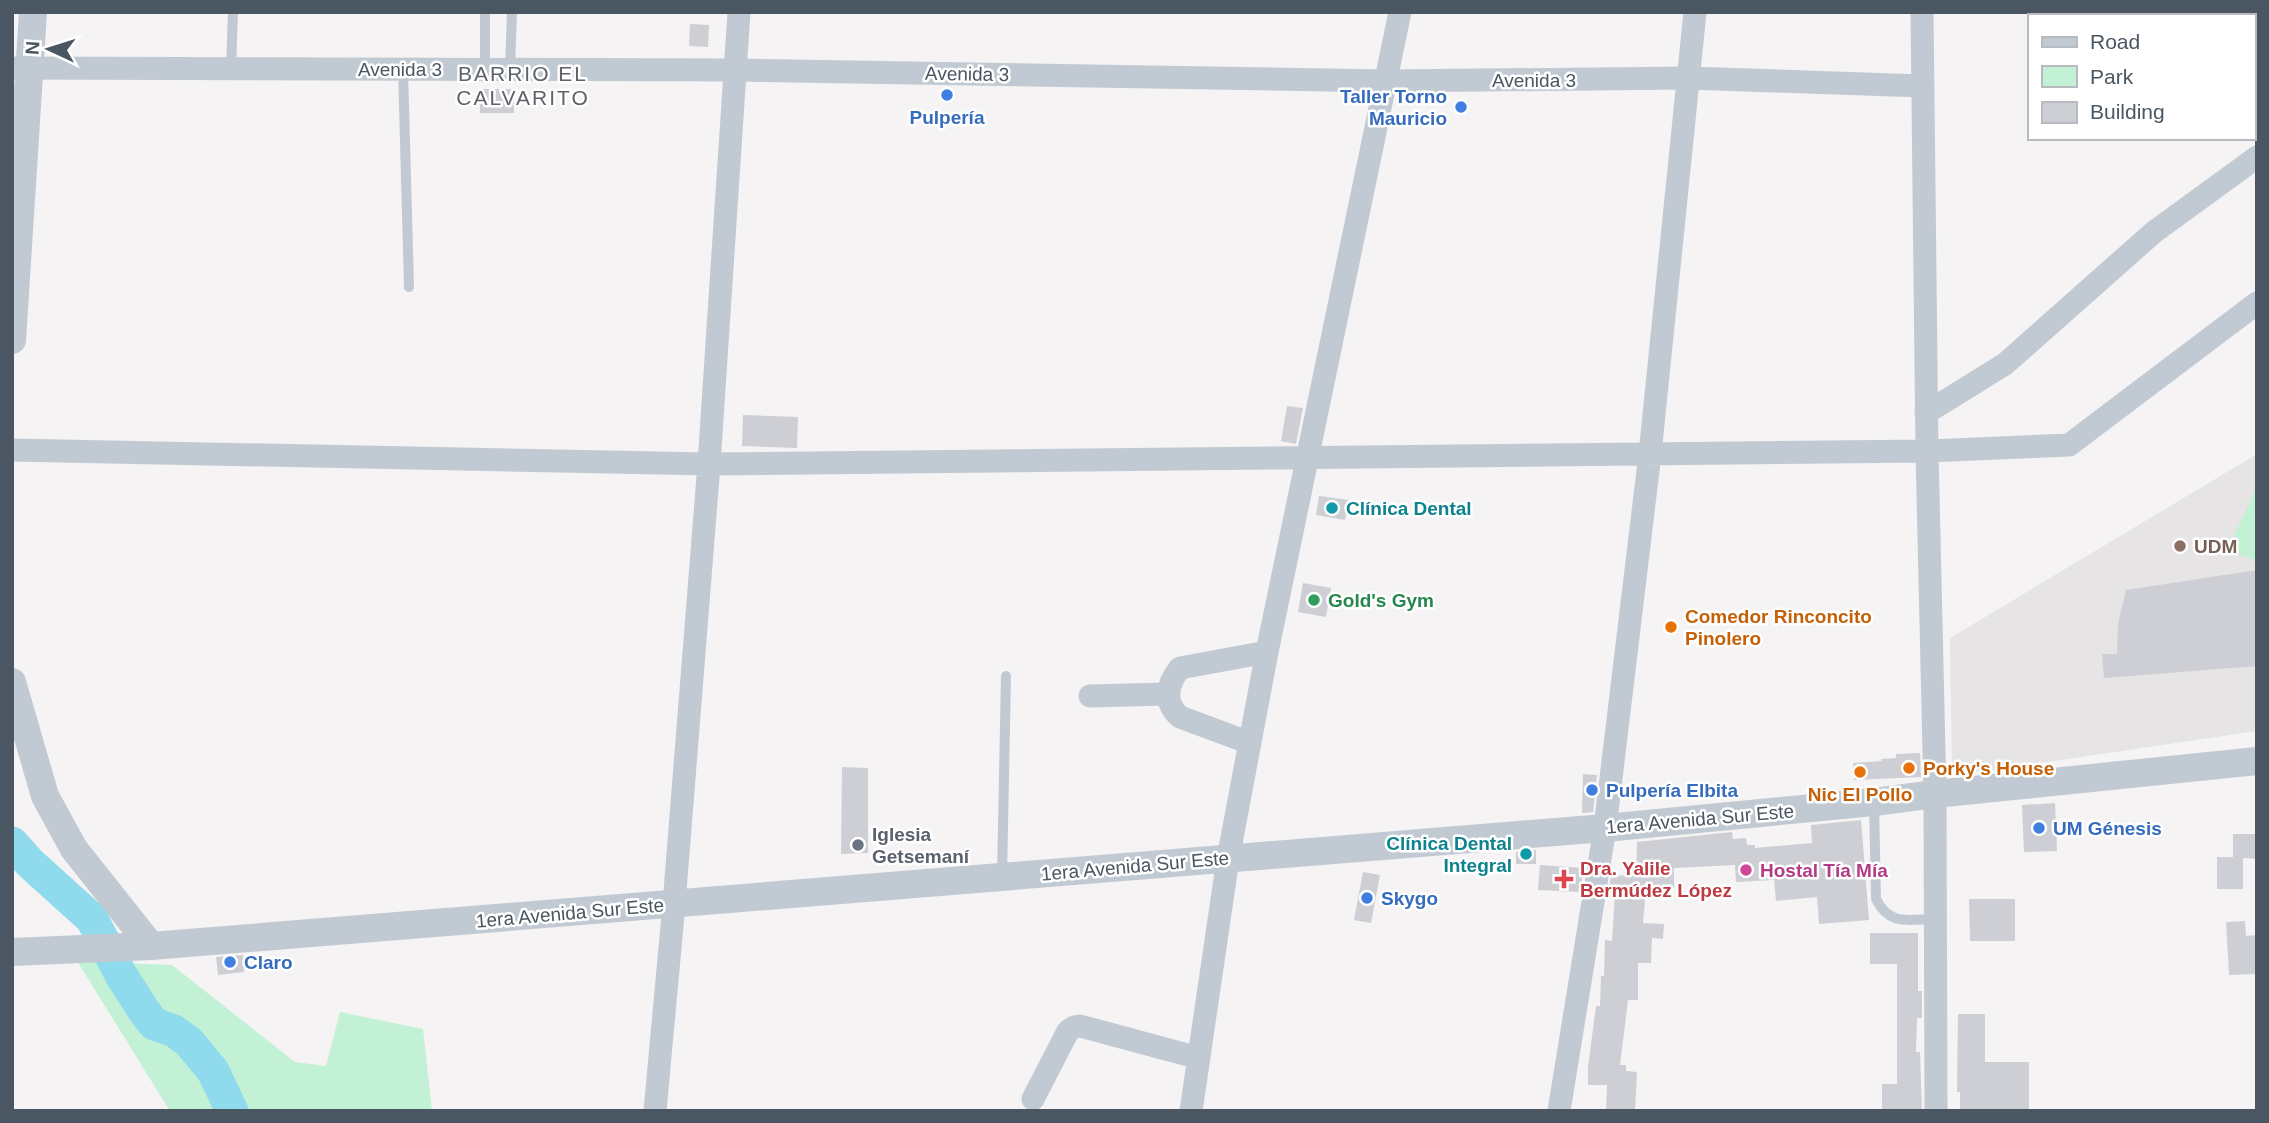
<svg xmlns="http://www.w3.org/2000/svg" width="2269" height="1123" font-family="Arial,sans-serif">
	<rect width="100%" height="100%" fill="#f5f3f3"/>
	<path fill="#e6e4e5" d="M2257,454V731L1952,776L1950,638Z"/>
	<path fill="#c3f1d5" d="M2257,487V561L2227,550Z
		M77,961L172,965L295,1062L326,1066L340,1012L423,1029L432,1111H170Z"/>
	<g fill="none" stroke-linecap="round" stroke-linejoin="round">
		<path stroke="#90daee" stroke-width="33" d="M12,843L30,863L92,919L121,975L144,1011L154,1024L174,1031L189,1042L213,1071L232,1111"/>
	</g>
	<path fill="#cdcfd5" d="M690,24L709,25L708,47L689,46Z
		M480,89H514V113H480Z
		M1287,406L1303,408L1296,444L1281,441Z
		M743,415L798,417L797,448L742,446Z
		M1319,496L1348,500L1345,520L1316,515Z
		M2257,570V666L2104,678L2102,654H2117L2118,624L2126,590Z
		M1303,583L1331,588L1326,617L1298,612Z
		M1920,753L1921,777L1854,780L1853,763L1882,761L1881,759L1896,758V754Z
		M842,767L868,768V853L841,854Z
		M1583,774L1597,775L1593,812L1582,813Z
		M2055,803L2057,851L2024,852L2022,805Z
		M1861,820L1869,920L1819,924L1817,897L1776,901L1774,880L1736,882L1735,865L1674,868V888L1646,889L1643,923L1664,924L1663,939L1652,938L1651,963H1638V1000H1628L1620,1065H1626V1071L1637,1072L1635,1111H1606L1607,1085H1588V1067L1596,1006H1600L1601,976H1604L1605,940L1612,941L1615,894H1608L1611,876L1636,875L1637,842L1732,832L1733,839L1746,838L1747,845H1755V848L1812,843L1811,825Z
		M2233,834H2257V859L2243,858V889H2217V857H2233Z
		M1536,850V864H1516V852Z
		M1540,865L1584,868L1580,892L1538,890Z
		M1363,872L1380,875L1371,923L1354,920Z
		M1969,899H2015V941H1970Z
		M2245,921L2246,936L2257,935V974L2229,975L2226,922Z
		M1870,933H1918V991H1922V1018H1917L1916,1052H1920L1922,1111H1882V1084H1897V964H1870Z
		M243,955L244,972L218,975L216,957Z
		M1958,1014H1985V1062H2029V1111H1960V1092H1957Z"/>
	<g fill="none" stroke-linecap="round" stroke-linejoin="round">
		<path stroke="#c1cad2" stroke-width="10" d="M231,68L233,12
			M403,69L409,287
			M485,69V12
			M510,69L512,12
			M1874,802L1876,899C1890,927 1909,919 1936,919
			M1002,877L1006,676"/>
		<path stroke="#c1cad2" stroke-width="23" d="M1922,12L1927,451L1935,794L1936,1111
			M12,68L735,70L1387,81L1689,78L1922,86
			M1926,413L2005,364L2154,232L2257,157
			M12,450L709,464L1927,451L2069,445L2257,303
			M1090,696L1167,694
			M1250,743L1180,717C1163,702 1167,684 1180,668L1267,652
			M1033,1099L1068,1031L1074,1027L1080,1026L1199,1058
			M655,1111L674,904L709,464L739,12
			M1191,1111L1228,859L1267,652L1400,12
			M1559,1111L1605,828L1650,454L1695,12"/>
		<path stroke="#c1cad2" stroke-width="28" d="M12,340L33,12
			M12,682L45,796L74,849L151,946
			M12,952L151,946L1605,828L1874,802L1935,794L2257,761"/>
	</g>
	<g fill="#3f7fe0" stroke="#fff" stroke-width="2.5">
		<circle cx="947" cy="95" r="7"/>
		<circle cx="1461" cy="107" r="7"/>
		<circle cx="1592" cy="790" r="7"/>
		<circle cx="2039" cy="828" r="7"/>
		<circle cx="1367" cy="898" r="7"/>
		<circle cx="230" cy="962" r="7"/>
	</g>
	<g fill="#0f9aa8" stroke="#fff" stroke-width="2.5">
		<circle cx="1332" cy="508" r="7"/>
		<circle cx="1526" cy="854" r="7"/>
	</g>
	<circle fill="#8d6e63" stroke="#fff" stroke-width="2.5" cx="2180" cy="546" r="7"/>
	<circle fill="#2e9e5b" stroke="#fff" stroke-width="2.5" cx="1314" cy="600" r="7"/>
	<g fill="#e8710a" stroke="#fff" stroke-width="2.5">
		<circle cx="1671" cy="627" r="7"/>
		<circle cx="1909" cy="768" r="7"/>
		<circle cx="1860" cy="772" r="7"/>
	</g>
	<circle fill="#6b7280" stroke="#fff" stroke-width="2.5" cx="858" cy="845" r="7"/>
	<circle fill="#d1479c" stroke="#fff" stroke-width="2.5" cx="1746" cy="870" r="7"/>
	<path fill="#e0444e" stroke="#fff" stroke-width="2.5" d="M1560.5 868.5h7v7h7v7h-7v7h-7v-7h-7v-7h7z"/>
	<g text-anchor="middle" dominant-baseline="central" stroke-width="5" stroke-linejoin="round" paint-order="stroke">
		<g font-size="19" fill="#4a5661" stroke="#fff">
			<text x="400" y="69">Avenida 3</text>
			<text transform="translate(967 74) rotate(1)">Avenida 3</text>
			<text x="1534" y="80">Avenida 3</text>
			<text transform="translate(1700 819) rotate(-5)">1era Avenida Sur Este</text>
			<text transform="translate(1135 866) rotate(-5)">1era Avenida Sur Este</text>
			<text transform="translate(570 913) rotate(-5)">1era Avenida Sur Este</text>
		</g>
		<g font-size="19" font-weight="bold" fill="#366cbe" stroke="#fff" text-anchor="start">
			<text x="1447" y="96" text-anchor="end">Taller Torno<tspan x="1447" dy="22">Mauricio</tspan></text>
			<text x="947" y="117" text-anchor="middle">Pulpería</text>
			<text x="1606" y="790">Pulpería Elbita</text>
			<text x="2053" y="828">UM Génesis</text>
			<text x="1381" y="898">Skygo</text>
			<text x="244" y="962">Claro</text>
		</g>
		<g font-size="19" font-weight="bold" fill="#0d838f" stroke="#fff" text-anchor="start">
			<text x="1346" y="508">Clínica Dental</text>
			<text x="1512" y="843" text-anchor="end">Clínica Dental<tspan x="1512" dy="22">Integral</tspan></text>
		</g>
		<g font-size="19" font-weight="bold" fill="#785e54" stroke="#fff" text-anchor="start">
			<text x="2194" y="546">UDM</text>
		</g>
		<g font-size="19" font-weight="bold" fill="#27864d" stroke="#fff" text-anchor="start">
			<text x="1328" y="600">Gold's Gym</text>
		</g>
		<g font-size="19" font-weight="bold" fill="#c56008" stroke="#fff" text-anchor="start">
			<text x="1685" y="616">Comedor Rinconcito<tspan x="1685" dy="22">Pinolero</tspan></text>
			<text x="1923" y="768">Porky's House</text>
			<text x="1860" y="794" text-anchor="middle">Nic El Pollo</text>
		</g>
		<g font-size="19" font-weight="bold" fill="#5b616d" stroke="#fff" text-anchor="start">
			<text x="872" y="834">Iglesia<tspan x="872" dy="22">Getsemaní</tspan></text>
		</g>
		<g font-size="19" font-weight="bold" fill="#be3a42" stroke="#fff" text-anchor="start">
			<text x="1580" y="868">Dra. Yalile<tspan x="1580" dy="22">Bermúdez López</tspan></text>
		</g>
		<g font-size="19" font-weight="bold" fill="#b23c85" stroke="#fff" text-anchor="start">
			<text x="1760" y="870">Hostal Tía Mía</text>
		</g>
		<g font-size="21" letter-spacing="2" fill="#5f6368" stroke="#fff">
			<text x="523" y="73">BARRIO EL<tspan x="523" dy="24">CALVARITO</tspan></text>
		</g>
	</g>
	<rect width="2269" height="1123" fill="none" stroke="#4a5661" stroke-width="28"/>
	<rect x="2028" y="14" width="228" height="126" fill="#ffffff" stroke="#b7bbc0" stroke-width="2"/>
	<rect x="2042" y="37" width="35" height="10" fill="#c1cad2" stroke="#b7bbc0" stroke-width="2"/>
	<text x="2090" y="49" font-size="21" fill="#4a5661">Road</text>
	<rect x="2042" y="66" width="35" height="21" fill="#c3f1d5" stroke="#b7bbc0" stroke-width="2"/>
	<text x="2090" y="84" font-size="21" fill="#4a5661">Park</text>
	<rect x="2042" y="102" width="35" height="21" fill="#cdcfd5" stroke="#b7bbc0" stroke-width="2"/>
	<text x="2090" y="119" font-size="21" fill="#4a5661">Building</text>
	<g transform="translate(49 49) rotate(274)" stroke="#ffffff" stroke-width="5" paint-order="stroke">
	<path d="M0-5L12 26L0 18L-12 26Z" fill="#4a5661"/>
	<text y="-10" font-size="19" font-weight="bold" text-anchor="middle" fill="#4a5661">N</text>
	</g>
</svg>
